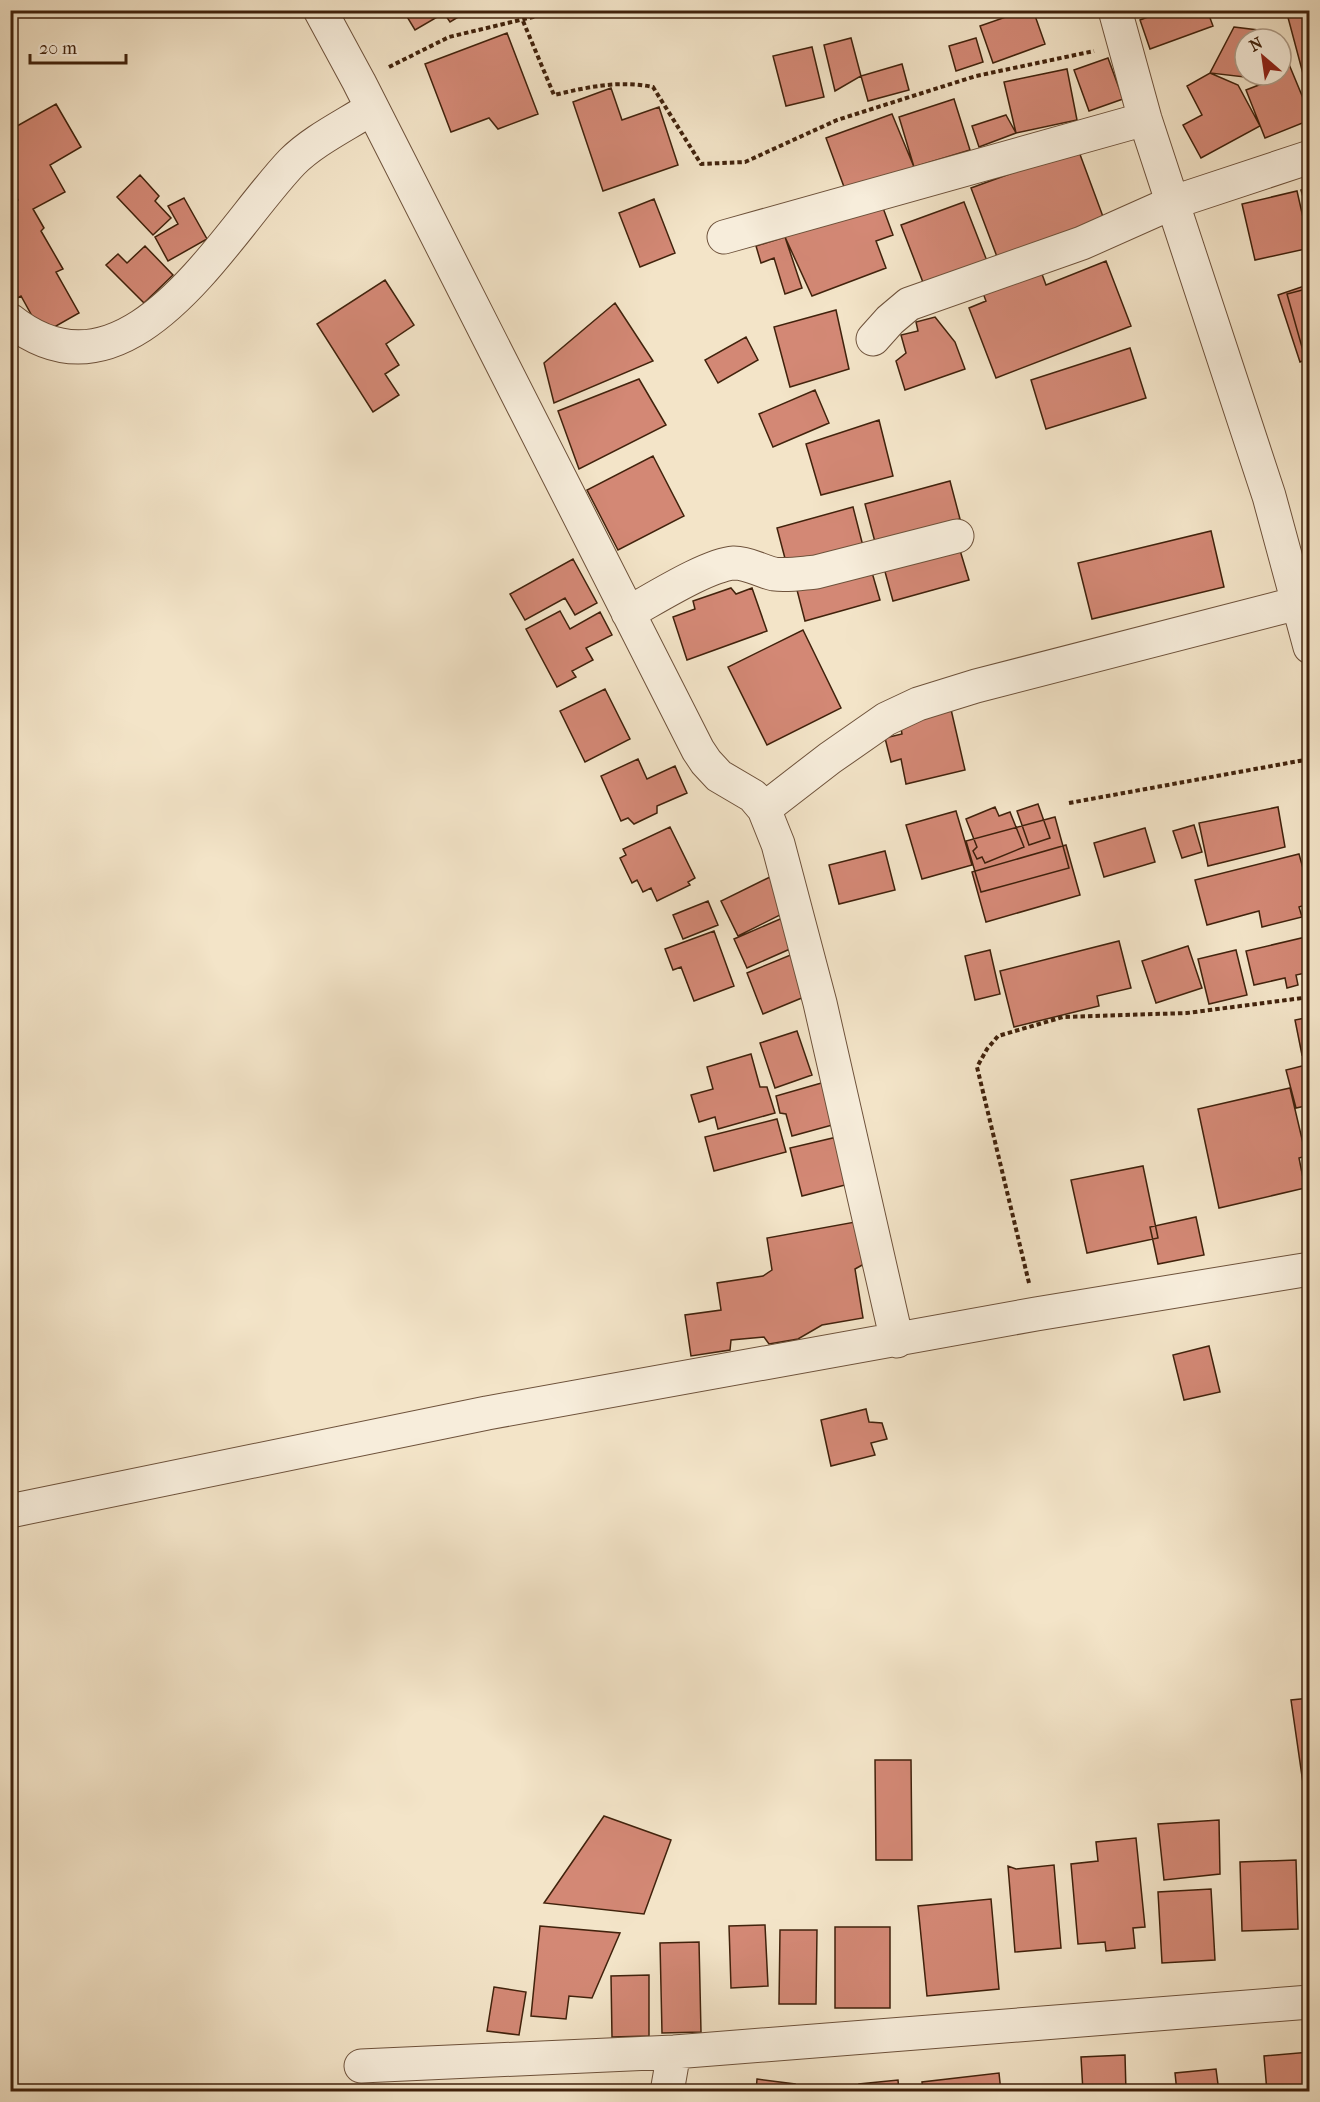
<svg xmlns="http://www.w3.org/2000/svg" width="1320" height="2102" font-family="'IM FELL French Canon',serif">
	<rect width="100%" height="100%" fill="#f3e4c8"/>
	<filter id="stains"><feTurbulence type="fractalNoise" baseFrequency=".00333" numOctaves="4"/><feColorMatrix values="0 0 0 0 .2 0 0 0 0 .09 0 0 0 0 .02 0 0 0 .5 -.17"/></filter>
	<radialGradient id="worn" r=".72"><stop offset=".6" stop-color="#630" stop-opacity="0"/><stop offset="1" stop-color="#630" stop-opacity=".3"/></radialGradient>
	<path fill="#d38875" stroke="#41220c" stroke-width="1.5" d="M403,10H470L450,22L444,13L415,30Z
		M1026,10H1033L1045,44L993,63L980,26Z
		M1166,10H1207L1213,26L1150,49L1140,20Z
		M1286,10H1310V100Z
		M1234,27L1258,30L1257,39H1245V75H1253V78L1210,73Z
		M507,33L538,114L498,129L489,118L451,132L425,64Z
		M851,38L861,76L835,91L824,45Z
		M976,38L983,62L956,71L949,46Z
		M1281,45L1310,115V120L1265,138L1246,90L1264,83L1261,75H1281Z
		M812,47L824,97L786,106L773,56Z
		M1108,58L1123,99L1089,111L1074,70Z
		M902,64L909,90L868,101L861,76Z
		M1067,69L1077,120L1016,133L1004,82Z
		M1210,73L1238,85L1260,126L1201,158L1183,125L1202,115L1187,86Z
		M611,88L622,120L659,107L678,165L603,191L573,102Z
		M954,99L970,150L914,167L899,117Z
		M56,104L81,147L50,165L65,192L33,209L44,228L41,231L63,269L56,272L79,313L42,334L21,296L10,302V204L18,200L10,186V130Z
		M892,114L914,167L847,195L826,138Z
		M1006,115L1016,133L979,147L972,126Z
		M1078,149L1105,222L999,262L971,188Z
		M140,175L159,196L155,201L171,218L153,235L117,197Z
		M1310,188V221L1301,190Z
		M1297,191L1310,248L1255,260L1242,204Z
		M879,197L893,235L876,241L886,268L812,296L785,237Z
		M184,198L207,239L168,261L155,237L178,224L168,206Z
		M654,199L675,253L640,267L619,213Z
		M964,202L987,261L924,285L901,225Z
		M785,237L802,288L785,294L774,258L761,263L756,246Z
		M145,246L173,275L144,303L106,265L118,254L127,263Z
		M1106,261L1131,326L996,378L969,308L986,301L981,288L1039,266L1046,285Z
		M385,280L414,325L386,344L399,365L385,374L399,395L373,412L317,324Z
		M1310,284V358L1300,362L1278,295Z
		M1310,288V357L1305,358L1287,294Z
		M615,303L653,361L554,403L544,363Z
		M836,310L849,369L790,387L774,327Z
		M935,317L955,342L965,369L905,390L896,361L906,353L901,335L918,331L916,322Z
		M746,337L758,360L718,383L705,360Z
		M1130,348L1146,398L1046,429L1031,380Z
		M639,379L666,425L579,469L558,411Z
		M815,390L829,423L773,447L759,414Z
		M879,420L893,476L821,495L806,444Z
		M653,456L684,516L618,550L587,490Z
		M950,481L960,519L875,542L865,504Z
		M853,507L863,546L787,566L777,528Z
		M1211,531L1224,587L1092,619L1078,563Z
		M959,547L969,580L893,601L884,568Z
		M573,559L597,603L575,615L565,598L525,620L510,594Z
		M871,569L880,600L805,621L797,590Z
		M731,588L736,594L752,588L767,631L687,660L673,617L695,609L693,601Z
		M560,611L570,629L600,612L612,635L586,648L593,660L572,671L576,677L557,687L526,629Z
		M803,630L841,708L767,745L728,667Z
		M605,689L630,739L585,762L560,711Z
		M950,705L965,770L906,784L901,759L891,762L885,738L902,734L899,717Z
		M638,759L647,779L675,766L687,793L657,806V813L634,824L628,818L621,821L601,776Z
		M1038,804L1050,838L1029,845L1017,811Z
		M995,807L999,816L1010,812L1024,847L985,863L982,857L977,859L973,851L977,847L966,819Z
		M1278,807L1285,847L1208,866L1199,823Z
		M956,811L972,865L922,879L906,825Z
		M1055,817L1069,868L981,892L966,841Z
		M1194,825L1202,852L1182,858L1173,831Z
		M670,827L695,878L688,882L690,885L657,901L651,888L643,892L637,880L632,883L620,858L626,855L623,849Z
		M1145,828L1155,862L1104,877L1094,843Z
		M1066,845L1080,895L986,922L972,872Z
		M885,851L895,890L839,904L829,865Z
		M1299,854L1304,872L1310,871V900H1307L1308,904L1299,907L1302,917L1262,927L1259,911L1207,925L1195,880Z
		M770,877L788,911L738,936L721,901Z
		M708,901L718,925L683,939L673,915Z
		M787,916L799,945L747,968L734,939Z
		M714,931L734,986L694,1001L681,967L673,970L665,949Z
		M1310,936V972L1296,975L1298,985L1287,988L1285,978L1254,985L1246,951Z
		M1119,941L1131,988L1097,996L1099,1006L1014,1027L1000,971Z
		M1188,946L1202,988L1156,1003L1142,961Z
		M990,950L1000,994L975,1000L965,956Z
		M1236,950L1247,995L1209,1004L1198,959Z
		M793,954L809,995L763,1014L747,973Z
		M1310,1017V1053L1302,1055L1295,1020Z
		M797,1031L812,1075L775,1088L760,1043Z
		M751,1054L760,1087H767L775,1113L718,1129L715,1117L699,1122L691,1095L713,1089L707,1067Z
		M1310,1064V1105L1296,1108L1286,1070Z
		M825,1082L836,1124L792,1136L786,1114L780,1113L776,1096Z
		M1290,1088L1306,1156L1299,1158L1305,1188L1219,1208L1198,1109Z
		M777,1119L786,1152L714,1171L705,1137Z
		M837,1137L849,1184L802,1196L790,1148Z
		M1143,1166L1158,1238L1087,1253L1071,1180Z
		M1196,1217L1204,1255L1158,1264L1150,1227Z
		M866,1220L873,1259L855,1269L863,1318L822,1325L798,1339L769,1344L764,1337L731,1340L730,1350L691,1356L685,1315L721,1310L717,1283L763,1276L772,1270L767,1238Z
		M1209,1346L1220,1392L1184,1400L1173,1355Z
		M866,1409L869,1422L882,1423L887,1439L871,1443L875,1455L831,1466L821,1420Z
		M1310,1698V1790H1304L1291,1700Z
		M875,1760H911L912,1860H876Z
		M604,1816L671,1840L644,1914L544,1903Z
		M1219,1820L1220,1874L1164,1880L1158,1824Z
		M1136,1838L1145,1927L1133,1928L1135,1948L1106,1951L1105,1942L1078,1944L1071,1864L1098,1861L1096,1842Z
		M1296,1860L1298,1929L1242,1931L1240,1862Z
		M1054,1865L1061,1948L1015,1952L1008,1866L1016,1869Z
		M1211,1889L1215,1960L1162,1963L1158,1892Z
		M991,1899L999,1989L927,1996L918,1906Z
		M765,1925L768,1986L731,1988L729,1926Z
		M540,1926L620,1933L592,1998L569,1996L566,2019L531,2016Z
		M835,1927H890V2008H835Z
		M780,1930H817L816,2004H779Z
		M699,1942L701,2032L662,2033L660,1943Z
		M649,1975V2036L612,2037L611,1976Z
		M494,1987L526,1992L519,2035L487,2031Z
		M1310,2052V2092H1267L1264,2056Z
		M1125,2055L1126,2092H1083L1081,2057Z
		M1216,2069L1219,2092H1177L1175,2073Z
		M999,2073L1001,2092H923L922,2082Z
		M757,2079L795,2084L794,2092H756Z
		M898,2080L899,2092H860L859,2084Z"/>
	<g fill="none" stroke-linecap="round" stroke-linejoin="round">
		<g stroke="#6e523b" stroke-width="35">
			<path id="minor" d="M320,10L359,82L698,750L706,762L719,776L753,796L764,809L778,844L820,1003L897,1341
				M1115,10L1145,119L1269,496L1310,647
				M724,237L1145,119
				M10,320C129,415 224,233 292,162C314,140 346,125 372,108
				M873,339L890,320L909,304L1082,243L1174,202L1310,157
				M628,613C654,599 707,565 734,563C749,563 760,571 774,574C788,576 803,573 816,572L957,536
				M764,809L830,758L886,719L918,704L976,686L1298,603
				M10,1511L487,1413L1036,1314L1310,1269
				M361,2066L674,2052L1310,2002
				M667,2092L674,2052"/>
		</g>
		<path stroke="#41220c" stroke-width="4" stroke-dasharray="4.5 3" stroke-linecap="butt" d="M523,21L554,95C588,87 619,80 653,87L701,164L745,162L837,120L976,76L1094,51
			M389,67L449,37L562,10
			M1069,803L1310,759
			M1029,1283L977,1067L987,1049L998,1036L1063,1017L1187,1013L1310,997"/>
		<use href="#minor" stroke="#f7eddb" stroke-width="33"/>
	</g>
	<rect width="1320" height="2102" fill="none" stroke="#f3e4c8" stroke-width="36"/>
	<rect x="12" y="12" width="1296" height="2078" fill="none" stroke="#41220c" stroke-width="3"/>
	<rect x="18" y="18" width="1284" height="2066" fill="none" stroke="#41220c" stroke-width="1.5"/>
	<g transform="translate(1263 57) rotate(331)"><circle r="28" fill="#f7eddb" stroke="#ae9c88" stroke-width="1.5"/>
	<path d="M0-4.5L10 22L0 15L-10 22Z" fill="#8f2418"/>
	<text y="-9" font-size="16" font-weight="bold" text-anchor="middle" fill="#41220c">N</text>
	</g>
	<path d="M30 54v9h96v-9" fill="none" stroke="#41220c" stroke-width="3"/>
	<text x="39" y="54" font-size="18" fill="#41220c" stroke="#f7eddb" stroke-width="4.5" paint-order="stroke">20 m</text>
	<rect width="100%" height="100%" filter="url(#stains)"/>
	<rect width="100%" height="100%" fill="url(#worn)"/>
</svg>
